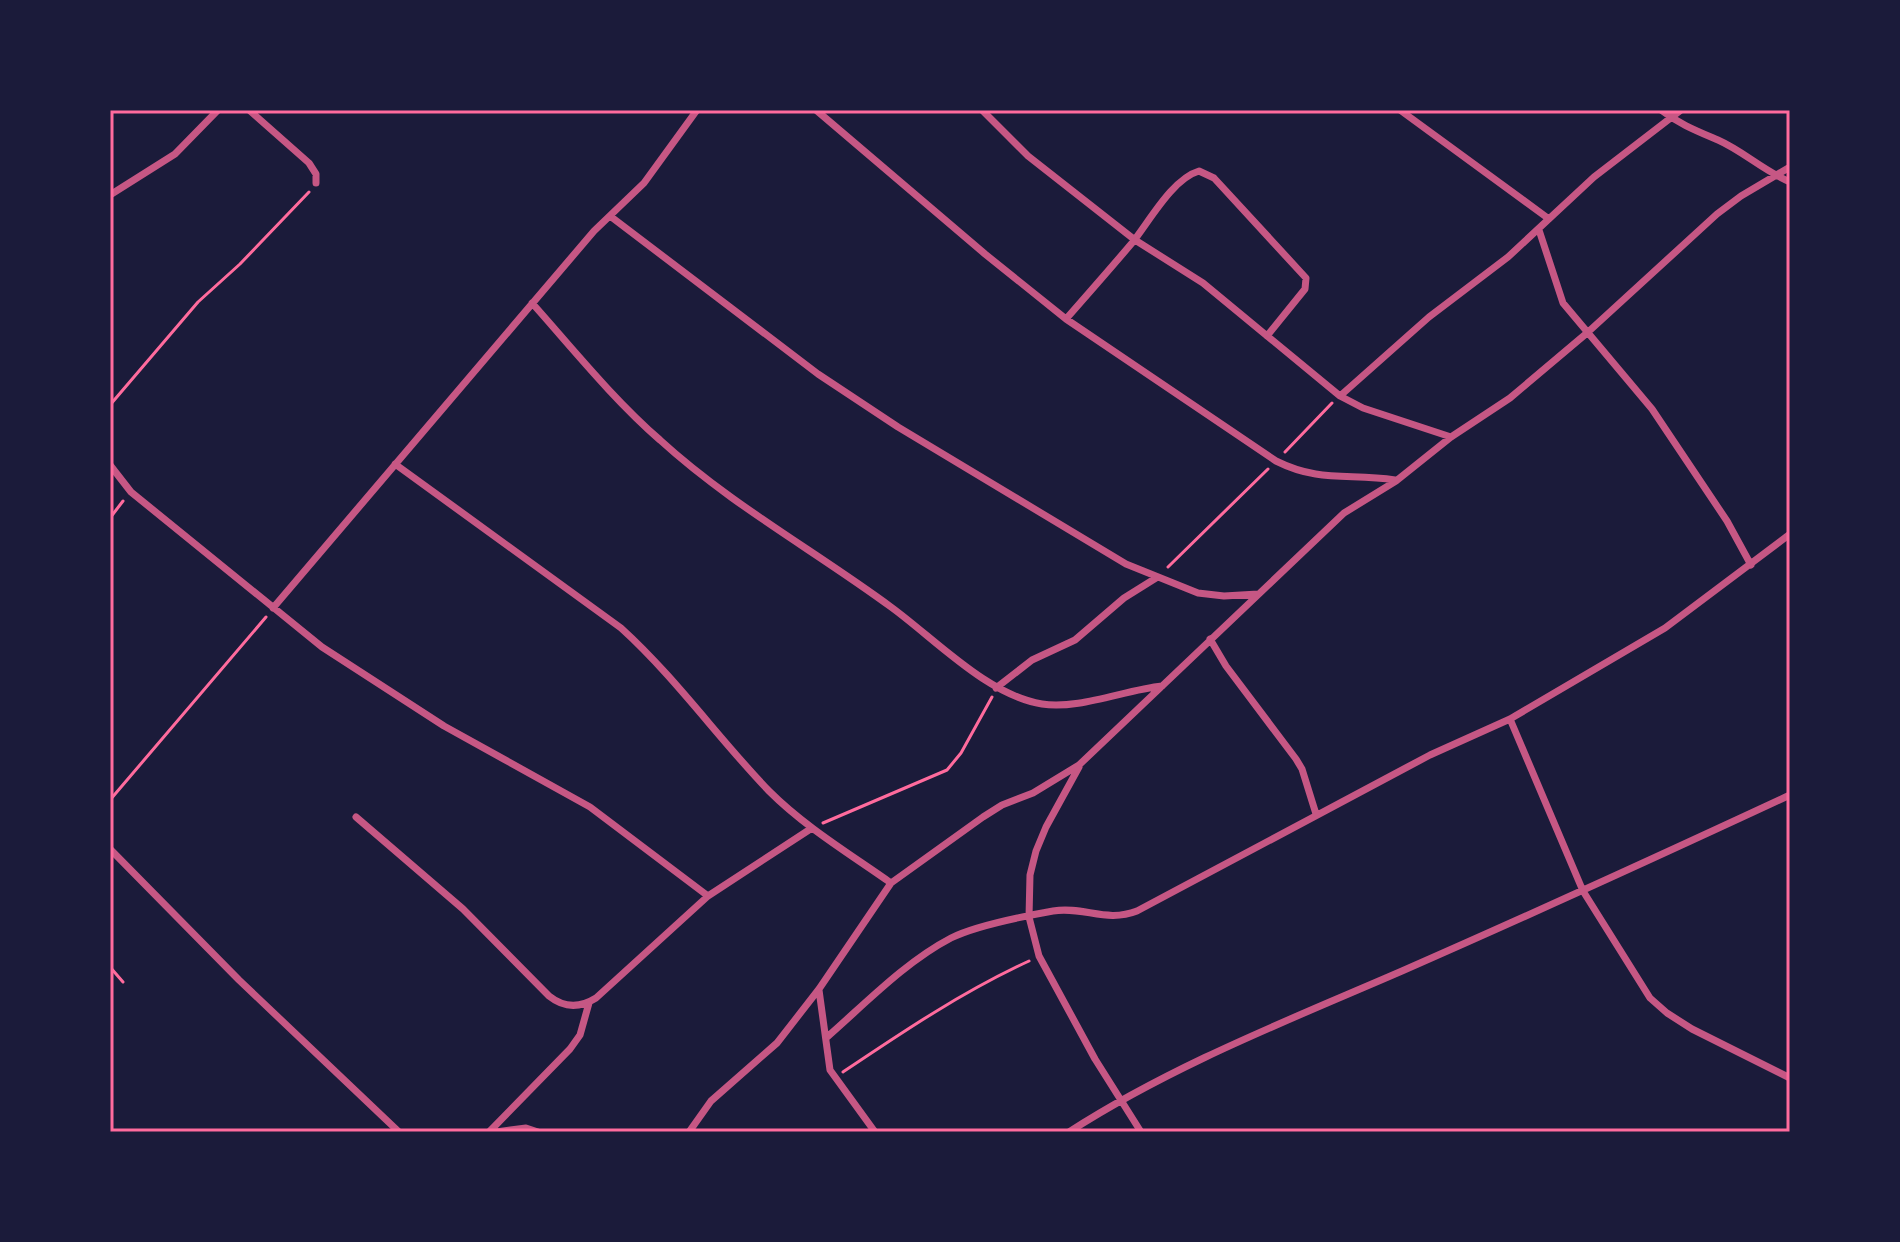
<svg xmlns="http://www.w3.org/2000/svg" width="1900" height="1242" font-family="'Roboto Condensed',sans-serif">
	<rect width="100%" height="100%" fill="#1b1b3a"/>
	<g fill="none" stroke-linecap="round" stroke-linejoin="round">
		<path stroke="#ff6b9d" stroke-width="3" d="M110,405L198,302L240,264L309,192
			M1285,452L1332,403
			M110,518L123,501
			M1168,567L1268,469
			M110,800L266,617
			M823,823L947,770L961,753L992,697
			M110,967L123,982
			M843,1072C904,1031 962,992 1029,961"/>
		<path stroke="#c65784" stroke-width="7" d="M249,110L309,163L316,174V183
			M816,110L985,254L1066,319L1276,461C1320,483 1349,473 1395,480
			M982,110L1028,156L1135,240L1203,283L1340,396L1363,408L1451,437
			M1400,110L1549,219
			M1661,110C1679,124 1697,131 1718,140C1743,151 1764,171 1790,182
			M110,195L175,154L218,110
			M610,216L818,374L898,427L1126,564L1198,593L1224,596L1258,594
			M1539,230L1563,303L1652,409L1727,521L1751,565
			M532,303C573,349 613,399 660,440C730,504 815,551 891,607C935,639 987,695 1042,704C1077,710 1125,690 1162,686
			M1066,319C1088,294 1110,269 1132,243C1149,222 1172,179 1199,171L1214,178L1306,278L1305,289L1267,336
			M1340,396L1429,317L1508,257L1594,177L1681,110
			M395,464L621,628C676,678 718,738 769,791C805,827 850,854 891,883
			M110,465L131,492L322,647L444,726L590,807L708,896
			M273,608L594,231L644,183L697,110
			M1210,639L1226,666L1296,759L1302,769L1316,814
			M996,688L1032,660L1075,640L1124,598L1156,578
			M1510,719L1583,891L1650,998L1667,1013L1692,1029L1790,1078
			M1079,767L1046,827L1036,851L1030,875L1029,917L1039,956L1095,1059L1141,1132
			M356,817L463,909L549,996C564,1008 580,1008 596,998L708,896L812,828
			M110,849L239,980L399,1132
			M819,990L830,1070L875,1132
			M826,1038C865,1004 905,962 951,938C975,926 1025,916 1053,911C1084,906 1106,923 1137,911L1430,755L1510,719L1665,628L1790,534
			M489,1132L570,1049L580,1035L589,1003
			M496,1132L526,1128L538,1132
			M689,1132L711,1101L777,1043L819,989L891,883L983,817L1002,805L1033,793L1079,765L1344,513L1396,481L1451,437L1510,398L1587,333L1717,214L1741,196L1790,167
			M1069,1132C1173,1065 1289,1020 1402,971C1532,914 1661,855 1790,795"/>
	</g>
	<rect width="1900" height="1242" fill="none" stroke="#1b1b3a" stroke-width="224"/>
	<rect x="112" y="112" width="1676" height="1018" fill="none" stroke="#ff6b9d" stroke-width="3"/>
</svg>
